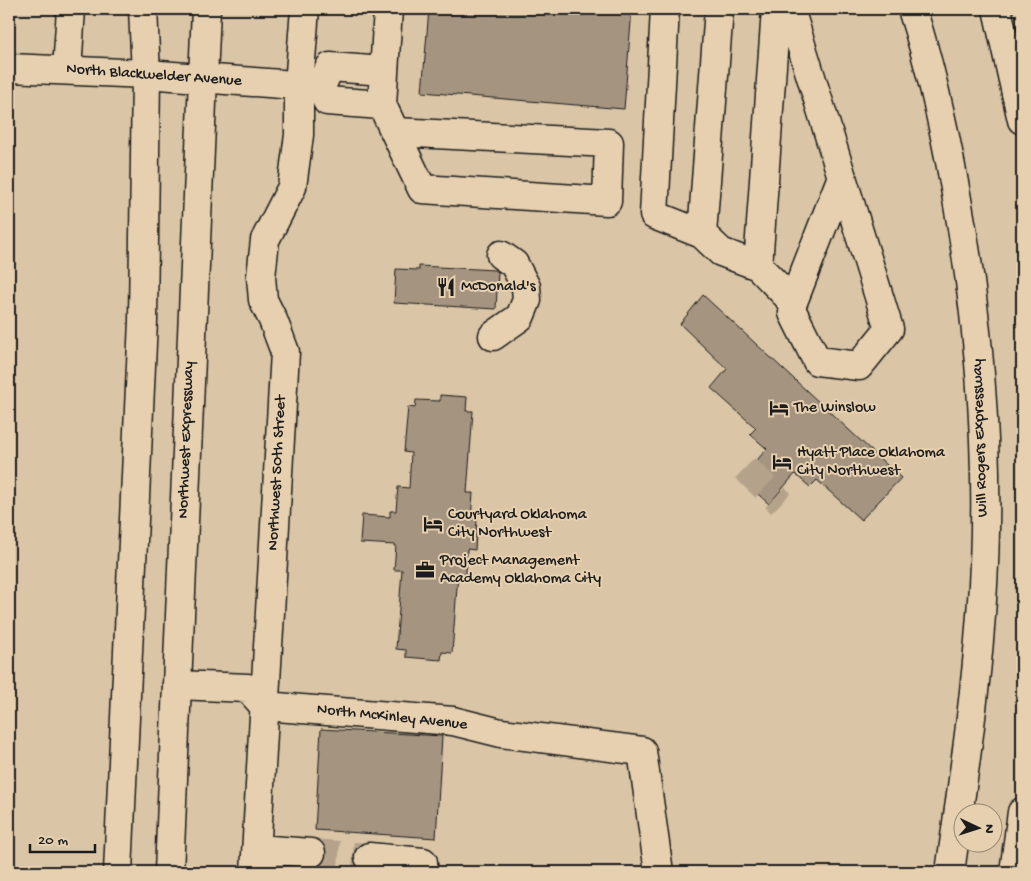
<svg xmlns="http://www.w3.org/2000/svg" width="1031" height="881" font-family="'Gochi Hand',sans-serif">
	<rect width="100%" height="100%" fill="#dac5a6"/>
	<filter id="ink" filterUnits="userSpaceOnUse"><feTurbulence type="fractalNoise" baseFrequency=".02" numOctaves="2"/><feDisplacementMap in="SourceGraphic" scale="10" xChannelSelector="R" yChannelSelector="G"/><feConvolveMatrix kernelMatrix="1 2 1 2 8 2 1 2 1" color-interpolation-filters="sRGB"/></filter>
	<g filter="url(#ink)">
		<path fill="#a59580" stroke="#1c1c1c" d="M429,9H632L624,109L422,92Z
			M419,266L495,270L498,272L496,309L394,303L396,269L419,270Z
			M703,295L901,478L861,520L817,480L810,487L795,474L769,504L740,478L767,449L750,434L756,428L711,388L727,369L680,324Z
			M440,395L467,397L466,411H473L467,493H473L471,519H477L475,550L467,549L466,575L458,574L452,653L442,652L441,660L406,657V650L396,649L402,570H394L396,545L360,543L362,515L390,517V511H396L398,487L409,488L411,453L404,452L408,407L415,408L416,400L440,401Z
			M321,729L442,736L436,838L315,830Z"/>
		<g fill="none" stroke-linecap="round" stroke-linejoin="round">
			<path stroke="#b4a38a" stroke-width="28" stroke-dasharray="28 14" stroke-linecap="butt" d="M745,468L781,503
				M311,853L369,857"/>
			<g stroke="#1c1c1c" stroke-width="31">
				<path id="minor" d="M388,9L382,105L422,189L607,201L609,143L396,132
					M665,9L654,215L702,234L721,252L758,266L776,9
					M790,9L889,329L859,366L817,361L793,313
					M9,68L146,74L321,87
					M67,70L71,9
					M382,105L327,101L321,87L330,67L384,71
					M702,234L719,9
					M758,266L793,302L841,179
					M493,336L520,317L527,300L526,287L514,264L501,255
					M177,685L248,688L264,706L453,721L501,733L642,751L659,872
					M257,849L311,853
					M369,857L423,862V872
					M255,872L285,352L273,320L263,300L261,277L265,240L292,187L299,135V85"/>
			</g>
			<g stroke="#1c1c1c" stroke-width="31">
				<path id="highway" d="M912,9C931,67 944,128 955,188C981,328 992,473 981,615C975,701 962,787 950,872
					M997,9L1022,120
					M299,85L305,9
					M118,872L143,321L146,74L143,9
					M169,872L206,9
					M1014,872L1022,812"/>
			</g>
			<use href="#minor" stroke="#e6d0af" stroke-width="28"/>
			<use href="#highway" stroke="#e6d0af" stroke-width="28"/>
		</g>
	</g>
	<defs>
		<g id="restaurant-bare" transform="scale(1.5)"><path d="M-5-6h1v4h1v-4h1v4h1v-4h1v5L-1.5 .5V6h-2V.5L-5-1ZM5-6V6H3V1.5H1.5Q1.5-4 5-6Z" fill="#1c1c1c" stroke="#e6d0af" stroke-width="2.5" paint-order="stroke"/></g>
		<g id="hotel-bare" transform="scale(1.5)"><path d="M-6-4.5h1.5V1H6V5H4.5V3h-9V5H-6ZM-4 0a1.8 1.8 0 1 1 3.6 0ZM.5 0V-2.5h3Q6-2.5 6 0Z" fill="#1c1c1c" stroke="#e6d0af" stroke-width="2.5" paint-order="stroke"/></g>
		<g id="office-bare" transform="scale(1.5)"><path d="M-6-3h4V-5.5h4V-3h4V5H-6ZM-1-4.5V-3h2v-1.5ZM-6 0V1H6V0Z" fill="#1c1c1c" stroke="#e6d0af" stroke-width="2.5" paint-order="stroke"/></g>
	</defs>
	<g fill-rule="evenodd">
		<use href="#restaurant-bare" x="446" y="287"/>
		<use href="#hotel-bare" x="779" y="408"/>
		<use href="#hotel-bare" x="782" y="462"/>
		<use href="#hotel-bare" x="433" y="524"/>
		<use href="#office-bare" x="425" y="570"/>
	</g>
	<g text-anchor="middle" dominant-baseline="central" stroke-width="4" stroke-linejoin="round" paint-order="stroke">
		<g font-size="16" fill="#1c1c1c" stroke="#e6d0af">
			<text transform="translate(154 76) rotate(4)">North Blackwelder Avenue</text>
			<text transform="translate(981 438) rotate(-92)">Will Rogers Expressway</text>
			<text transform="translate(187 440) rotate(-88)">Northwest Expressway</text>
			<text transform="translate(278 473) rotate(-87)">Northwest 50th Street</text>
			<text transform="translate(392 718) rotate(6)">North McKinley Avenue</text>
		</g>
		<g font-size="16" fill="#1c1c1c" stroke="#e6d0af" text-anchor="start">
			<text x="461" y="287">McDonald's</text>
			<text x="794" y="408">The Winslow</text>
			<text x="797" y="453">Hyatt Place Oklahoma<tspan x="797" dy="18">City Northwest</tspan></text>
			<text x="448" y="515">Courtyard Oklahoma<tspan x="448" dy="18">City Northwest</tspan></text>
			<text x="440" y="561">Project Management<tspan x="440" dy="18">Academy Oklahoma City</tspan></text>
		</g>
	</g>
	<rect width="1031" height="881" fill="none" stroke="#e6d0af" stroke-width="30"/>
	<rect x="15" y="15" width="1001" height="851" fill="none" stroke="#1c1c1c" stroke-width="2" filter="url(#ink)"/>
	<g transform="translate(978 828) rotate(94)"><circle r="24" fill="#e6d0af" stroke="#958874"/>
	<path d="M0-4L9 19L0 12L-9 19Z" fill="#1c1c1c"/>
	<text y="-8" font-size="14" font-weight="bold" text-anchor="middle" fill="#1c1c1c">N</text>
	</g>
	<path d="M30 844v8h65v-8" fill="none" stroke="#1c1c1c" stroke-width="2.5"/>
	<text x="38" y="844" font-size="15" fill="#1c1c1c" stroke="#e6d0af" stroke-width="4" paint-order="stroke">20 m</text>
</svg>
